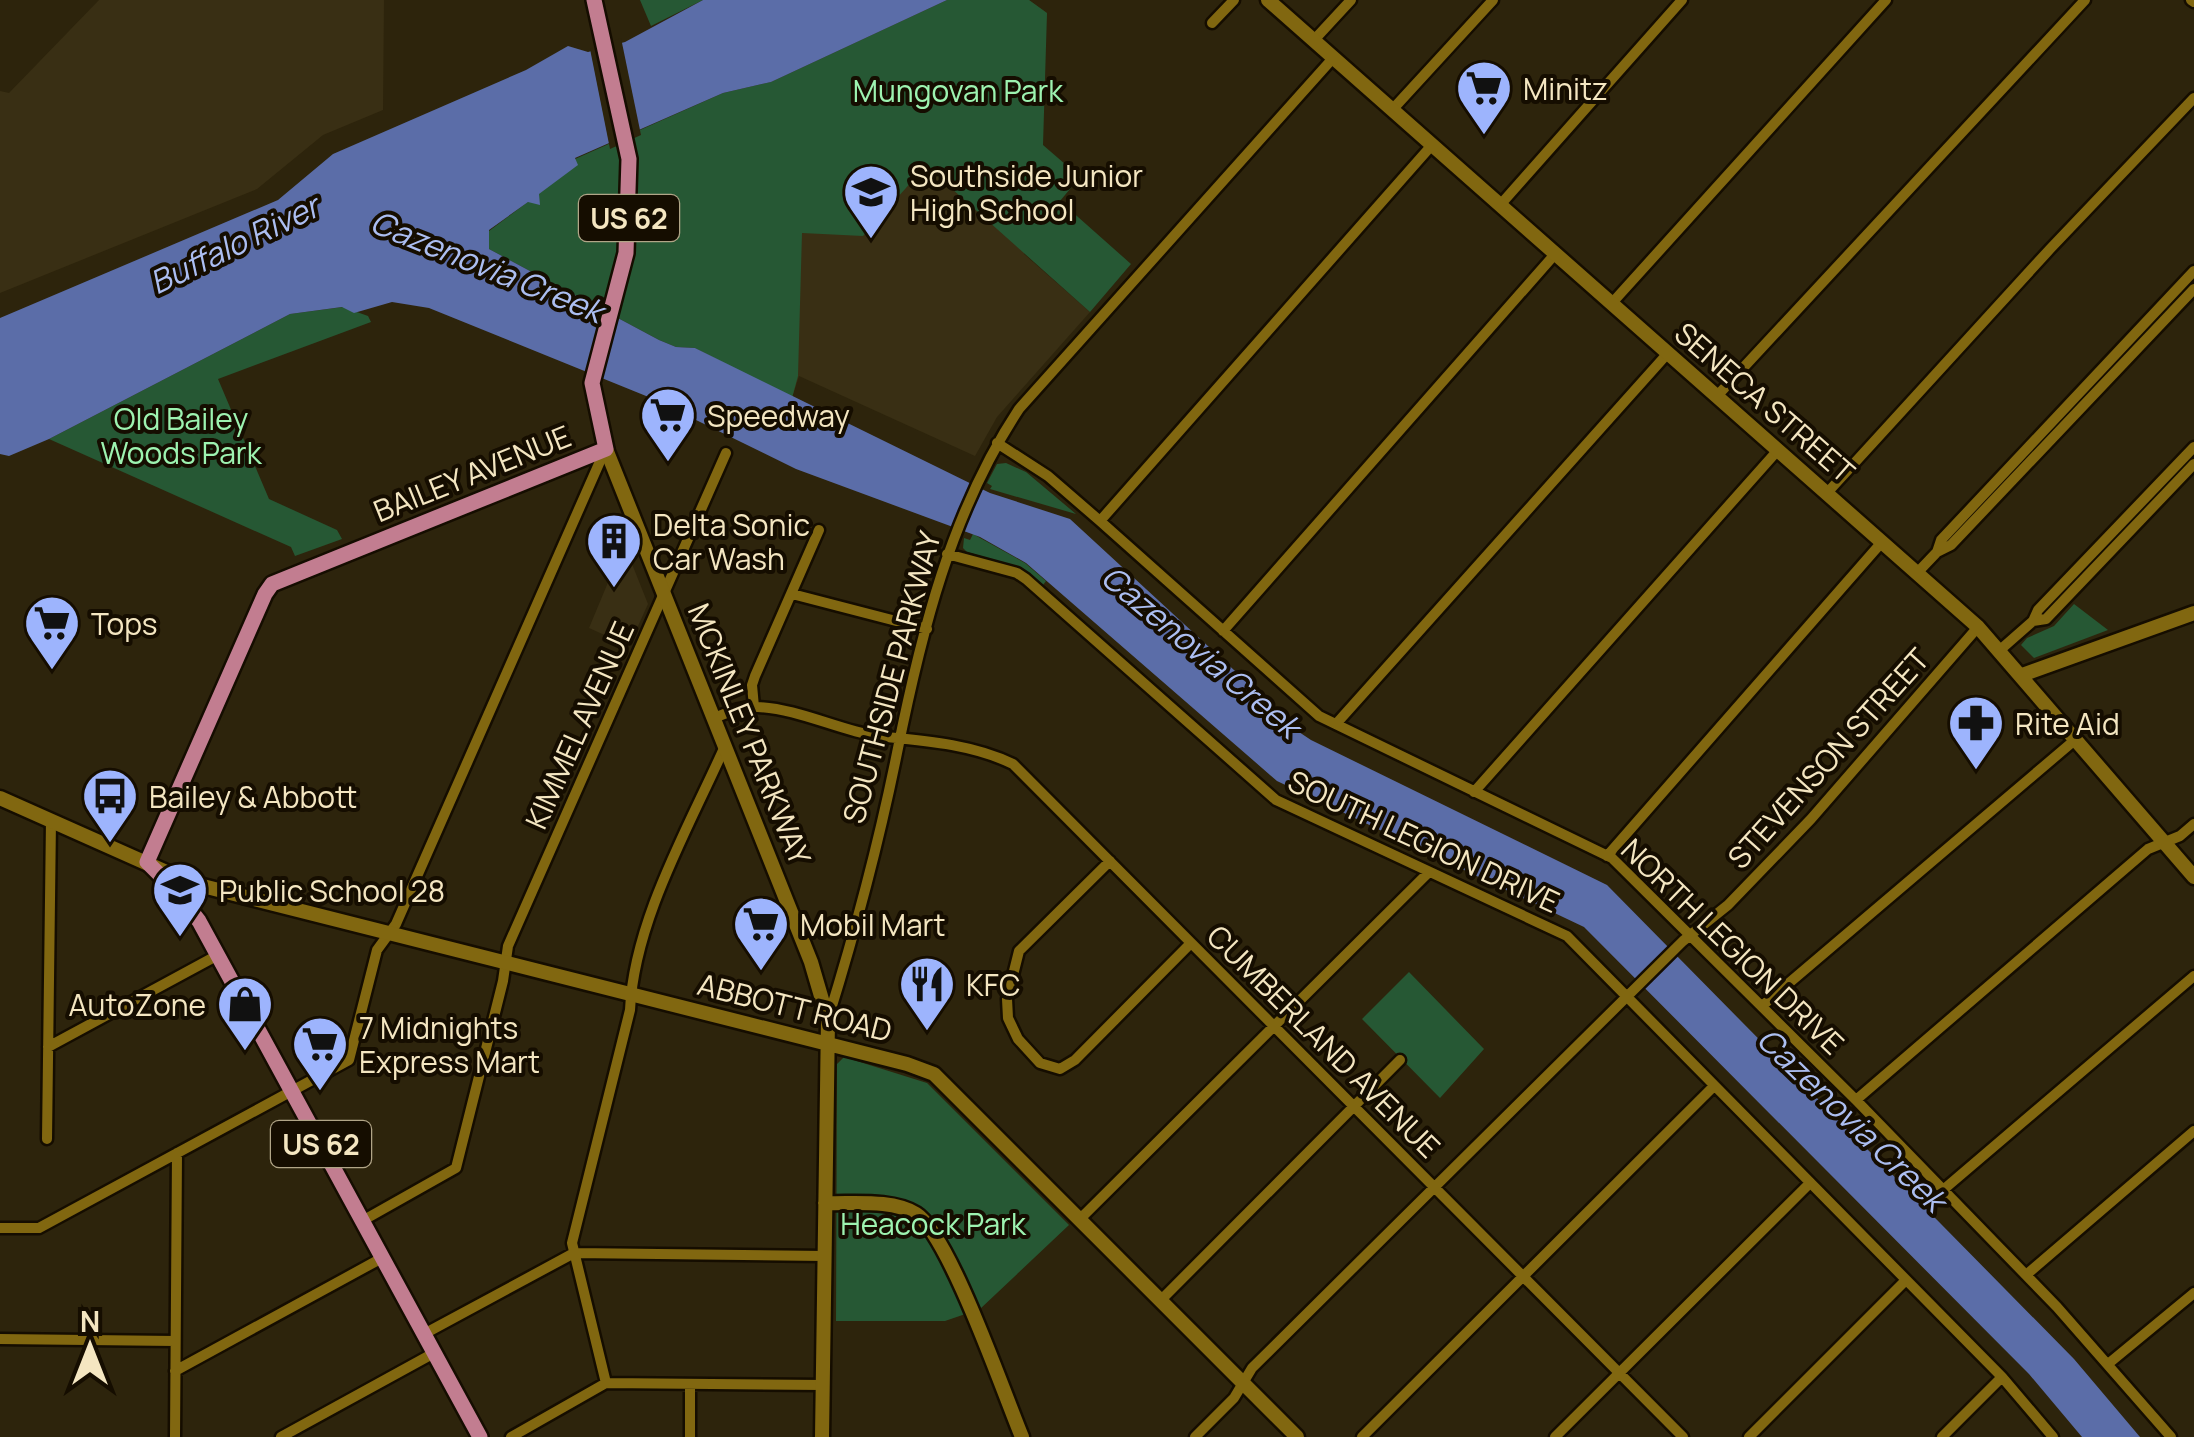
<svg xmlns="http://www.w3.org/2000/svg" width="2194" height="1437" font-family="Manrope,sans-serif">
	<rect width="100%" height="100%" fill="#2d240c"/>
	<path fill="#392f14" d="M99,0H384L383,110L323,135L257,189L0,293V91L9,93Z
		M947,0H1029L1047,13L1024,254L1090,312L997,417L975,456L799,376L792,398L771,82Z
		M624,544L648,604L629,646L589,628Z"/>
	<path fill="#265834" d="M640,0H703L651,26Z
		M947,0H1029L1047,13L1043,145L1080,177L1060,201L1131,264L1090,312L932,171L914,179L863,236L802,233L798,376L792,398L695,348L676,347L659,340L489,249V231L577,165L575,159L723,93L771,82Z
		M343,307L368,316L371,322L218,379L269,499L337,530L342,539L295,556L291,547L49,439L290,314Z
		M1006,463L1026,472L1076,514L990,489L992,486L987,483L997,464Z
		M973,534L1025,563L1046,581L1043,585L1022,568L967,552L963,548L964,538L970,540Z
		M2074,604L2108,630L2034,658L2021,645L2027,638L2054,626Z
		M1409,972L1484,1049L1440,1098L1362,1019Z
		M844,1057L927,1083L1069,1225L980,1309L945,1321H836L837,1064Z"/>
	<path fill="#5b6da8" d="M703,0H947L771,82L723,93L575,158L578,165L539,194L540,205L528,202L489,230V249L659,340L676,347L695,348L990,493L1070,519L1260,694L1290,726L1311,740L1607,885L2074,1359L2140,1437H2082L2029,1374L1584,927L1277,781L1026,563L980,537L796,469L651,398L429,308L392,302L354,313L342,307L290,314L49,439L9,456L0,454V318L278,200L333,154L526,70L568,46L588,52L625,42Z"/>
	<path fill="#2d240c" d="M621,38L641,135L610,149L590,49Z"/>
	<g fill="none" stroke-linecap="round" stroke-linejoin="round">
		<g stroke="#150d00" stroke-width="15">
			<path id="street" d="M2191,0L2194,2
				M1212,23L1234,0
				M1314,40L1351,0
				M1392,110L1493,0
				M1501,204L1682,0
				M1612,303L1886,0
				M1717,396L2085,0
				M997,443L1048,476L1100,521L1319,716L1612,858L1856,1100L2057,1307L2171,1437
				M1827,493L2050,249L2194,98
				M1100,521L1432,145
				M1937,552L1951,545L2194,289
				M947,554L1017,573L1026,579L1276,800L1567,936L2002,1377L2053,1437
				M1917,573L1937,552L1941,540L2194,271
				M792,594L927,629
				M2033,621L2046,619L2194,464
				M1223,631L1556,253
				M2000,650L2033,621L2038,610L2194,447
				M754,707L752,685L755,676L819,530
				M714,718C729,712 742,706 758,707C802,709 843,733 886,737C928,741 974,745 1013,764L1683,1437
				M1336,724L1668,353
				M1474,792L1778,450
				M1607,856L1882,542
				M1110,861L1019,951L1007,999L1008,1018L1018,1039L1040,1063L1060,1069L1075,1060L1191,943
				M1762,1006L2076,739
				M828,1019C855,932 879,842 897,753C921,633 951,512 1019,409L1334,57
				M48,1047L218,955
				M1856,1100L2148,849L2180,836L2194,824
				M47,1139L51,820
				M1943,1190L2194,976
				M1080,1219L1429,872
				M362,1221L456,1168L503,981L508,946L726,453
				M0,1228H39L349,1060L377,950L396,924L605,450
				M2026,1275L2194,1131
				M1161,1300L1400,1060
				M424,1334L574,1253L824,1256
				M0,1339L175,1341
				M2108,1364L2194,1293
				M175,1371L382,1258
				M606,1383L572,1243L630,1010C634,921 689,827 725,746
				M175,1437L177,1153
				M281,1437L434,1353
				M511,1437L606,1383L823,1385
				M690,1437V1384
				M1195,1437L1234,1398L1252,1368L1683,941L1728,905L1811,819L1978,627
				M1362,1437L1714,1086
				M1555,1437L1810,1183
				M1749,1437L1906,1280
				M1942,1437L2002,1377"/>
		</g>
		<g stroke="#150d00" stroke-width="19">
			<path id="secondary" d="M1268,0L1978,627L2194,877
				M606,449L811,962L828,1020L822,1437
				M2022,675L2194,613
				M0,798L191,883L907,1064L934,1074L1297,1437
				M825,1203C853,1204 892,1199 916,1214C949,1234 1004,1394 1022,1437"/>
		</g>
		<g stroke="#150d00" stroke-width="20">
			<path id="primary" d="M480,1437L199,921L173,888L147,862L265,594L272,584L606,449L592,383L626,253L629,159L594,0"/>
		</g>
		<use href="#street" stroke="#816710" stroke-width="10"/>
		<use href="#secondary" stroke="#816710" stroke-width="14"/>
		<use href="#primary" stroke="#c27d90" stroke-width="15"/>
	</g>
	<defs>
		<g id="supermarket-pin" transform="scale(2.875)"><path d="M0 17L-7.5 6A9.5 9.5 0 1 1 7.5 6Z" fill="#9db4fd" stroke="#150d00"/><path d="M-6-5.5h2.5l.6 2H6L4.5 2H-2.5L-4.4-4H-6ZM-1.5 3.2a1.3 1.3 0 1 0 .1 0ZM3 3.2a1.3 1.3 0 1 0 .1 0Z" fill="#111"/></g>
		<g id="school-pin" transform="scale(2.875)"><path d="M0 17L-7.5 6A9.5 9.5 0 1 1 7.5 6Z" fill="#9db4fd" stroke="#150d00"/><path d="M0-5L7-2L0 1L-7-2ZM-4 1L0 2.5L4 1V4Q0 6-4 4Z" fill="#111"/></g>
		<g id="building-pin" transform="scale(2.875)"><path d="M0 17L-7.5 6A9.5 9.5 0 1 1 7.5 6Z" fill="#9db4fd" stroke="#150d00"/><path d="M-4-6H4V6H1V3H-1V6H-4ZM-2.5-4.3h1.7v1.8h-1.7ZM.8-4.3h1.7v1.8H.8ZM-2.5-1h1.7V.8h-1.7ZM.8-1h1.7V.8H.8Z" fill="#111"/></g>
		<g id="pharmacy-pin" transform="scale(2.875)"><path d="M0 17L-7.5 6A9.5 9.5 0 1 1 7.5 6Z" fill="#9db4fd" stroke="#150d00"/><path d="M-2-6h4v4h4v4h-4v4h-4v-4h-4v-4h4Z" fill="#111"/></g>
		<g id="bus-pin" transform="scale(2.875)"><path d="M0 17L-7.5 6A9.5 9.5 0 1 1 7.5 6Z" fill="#9db4fd" stroke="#150d00"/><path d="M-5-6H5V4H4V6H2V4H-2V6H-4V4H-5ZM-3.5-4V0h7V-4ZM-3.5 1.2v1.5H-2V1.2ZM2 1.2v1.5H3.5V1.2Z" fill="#111"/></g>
		<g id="restaurant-pin" transform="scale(2.875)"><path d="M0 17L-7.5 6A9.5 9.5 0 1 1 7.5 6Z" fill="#9db4fd" stroke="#150d00"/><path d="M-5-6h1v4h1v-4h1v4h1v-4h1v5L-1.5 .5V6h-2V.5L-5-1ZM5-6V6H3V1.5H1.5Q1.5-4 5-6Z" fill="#111"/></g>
		<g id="shop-pin" transform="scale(2.875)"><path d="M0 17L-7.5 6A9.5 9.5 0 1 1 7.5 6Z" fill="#9db4fd" stroke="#150d00"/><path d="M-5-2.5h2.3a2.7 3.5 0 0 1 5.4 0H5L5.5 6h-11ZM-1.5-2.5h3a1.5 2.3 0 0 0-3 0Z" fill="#111"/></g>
	</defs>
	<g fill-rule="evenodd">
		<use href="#supermarket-pin" x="1484" y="88"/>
		<use href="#school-pin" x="871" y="192"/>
		<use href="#supermarket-pin" x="668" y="415"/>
		<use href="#building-pin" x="614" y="541"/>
		<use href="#supermarket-pin" x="52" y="623"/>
		<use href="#pharmacy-pin" x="1976" y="723"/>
		<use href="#bus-pin" x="110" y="796"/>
		<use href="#school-pin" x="180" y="890"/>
		<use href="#supermarket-pin" x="761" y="924"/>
		<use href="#restaurant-pin" x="927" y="984"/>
		<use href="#shop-pin" x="245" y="1004"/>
		<use href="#supermarket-pin" x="320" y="1044"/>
	</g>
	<g text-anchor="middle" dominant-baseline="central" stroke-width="8" stroke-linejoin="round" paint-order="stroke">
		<g fill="#150d00" stroke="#b1a587" stroke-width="2.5">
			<rect x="579" y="195" width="100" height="46" rx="8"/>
			<rect x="271" y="1121" width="100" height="46" rx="8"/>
		</g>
		<g font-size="28" font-weight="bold" fill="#f4e6c1">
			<text x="629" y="218">US 62</text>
			<text x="321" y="1144">US 62</text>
		</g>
		<g font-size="30" fill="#f4e6c1" stroke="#150d00" text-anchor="start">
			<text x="1523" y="88">Minitz</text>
			<text x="910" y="175">Southside Junior<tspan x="910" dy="34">High School</tspan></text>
			<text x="707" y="415">Speedway</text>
			<text x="653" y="524">Delta Sonic<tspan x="653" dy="34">Car Wash</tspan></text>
			<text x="91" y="623">Tops</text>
			<text x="2015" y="723">Rite Aid</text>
			<text x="149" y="796">Bailey &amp; Abbott</text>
			<text x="219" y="890">Public School 28</text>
			<text x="800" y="924">Mobil Mart</text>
			<text x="966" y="984">KFC</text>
			<text x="206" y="1004" text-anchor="end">AutoZone</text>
			<text x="359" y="1027">7 Midnights<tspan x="359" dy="34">Express Mart</tspan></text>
		</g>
		<g font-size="30" fill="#9df3b0" stroke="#150d00">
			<text x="958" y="90">Mungovan Park</text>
			<text x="181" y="418">Old Bailey<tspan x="181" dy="34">Woods Park</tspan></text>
			<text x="933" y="1223">Heacock Park</text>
		</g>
		<g font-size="30" fill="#f4e6c1" stroke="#150d00">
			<text transform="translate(1765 402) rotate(41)">SENECA STREET</text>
			<text transform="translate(472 473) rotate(-22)">BAILEY AVENUE</text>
			<text transform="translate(891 677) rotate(-75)">SOUTHSIDE PARKWAY</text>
			<text transform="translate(579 725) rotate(-66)">KIMMEL AVENUE</text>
			<text transform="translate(750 734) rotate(68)">MCKINLEY PARKWAY</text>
			<text transform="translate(1828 758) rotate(-48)">STEVENSON STREET</text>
			<text transform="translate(1424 841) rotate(25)">SOUTH LEGION DRIVE</text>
			<text transform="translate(1733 946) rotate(44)">NORTH LEGION DRIVE</text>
			<text transform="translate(795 1007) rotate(14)">ABBOTT ROAD</text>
			<text transform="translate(1324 1041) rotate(45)">CUMBERLAND AVENUE</text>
		</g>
		<g font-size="32" font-style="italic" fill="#acbef1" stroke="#150d00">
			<text transform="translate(234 244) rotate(-26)">Buffalo River</text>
			<text transform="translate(487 266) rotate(22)">Cazenovia Creek</text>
			<text transform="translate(1201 651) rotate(40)">Cazenovia Creek</text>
			<text transform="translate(1852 1119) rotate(44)">Cazenovia Creek</text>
		</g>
	</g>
	<g transform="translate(90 1347)" stroke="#150d00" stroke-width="8" paint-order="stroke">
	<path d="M0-8L18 38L0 25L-18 38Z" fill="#f4e6c1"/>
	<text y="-15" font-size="28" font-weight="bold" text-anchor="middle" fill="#f4e6c1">N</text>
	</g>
</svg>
